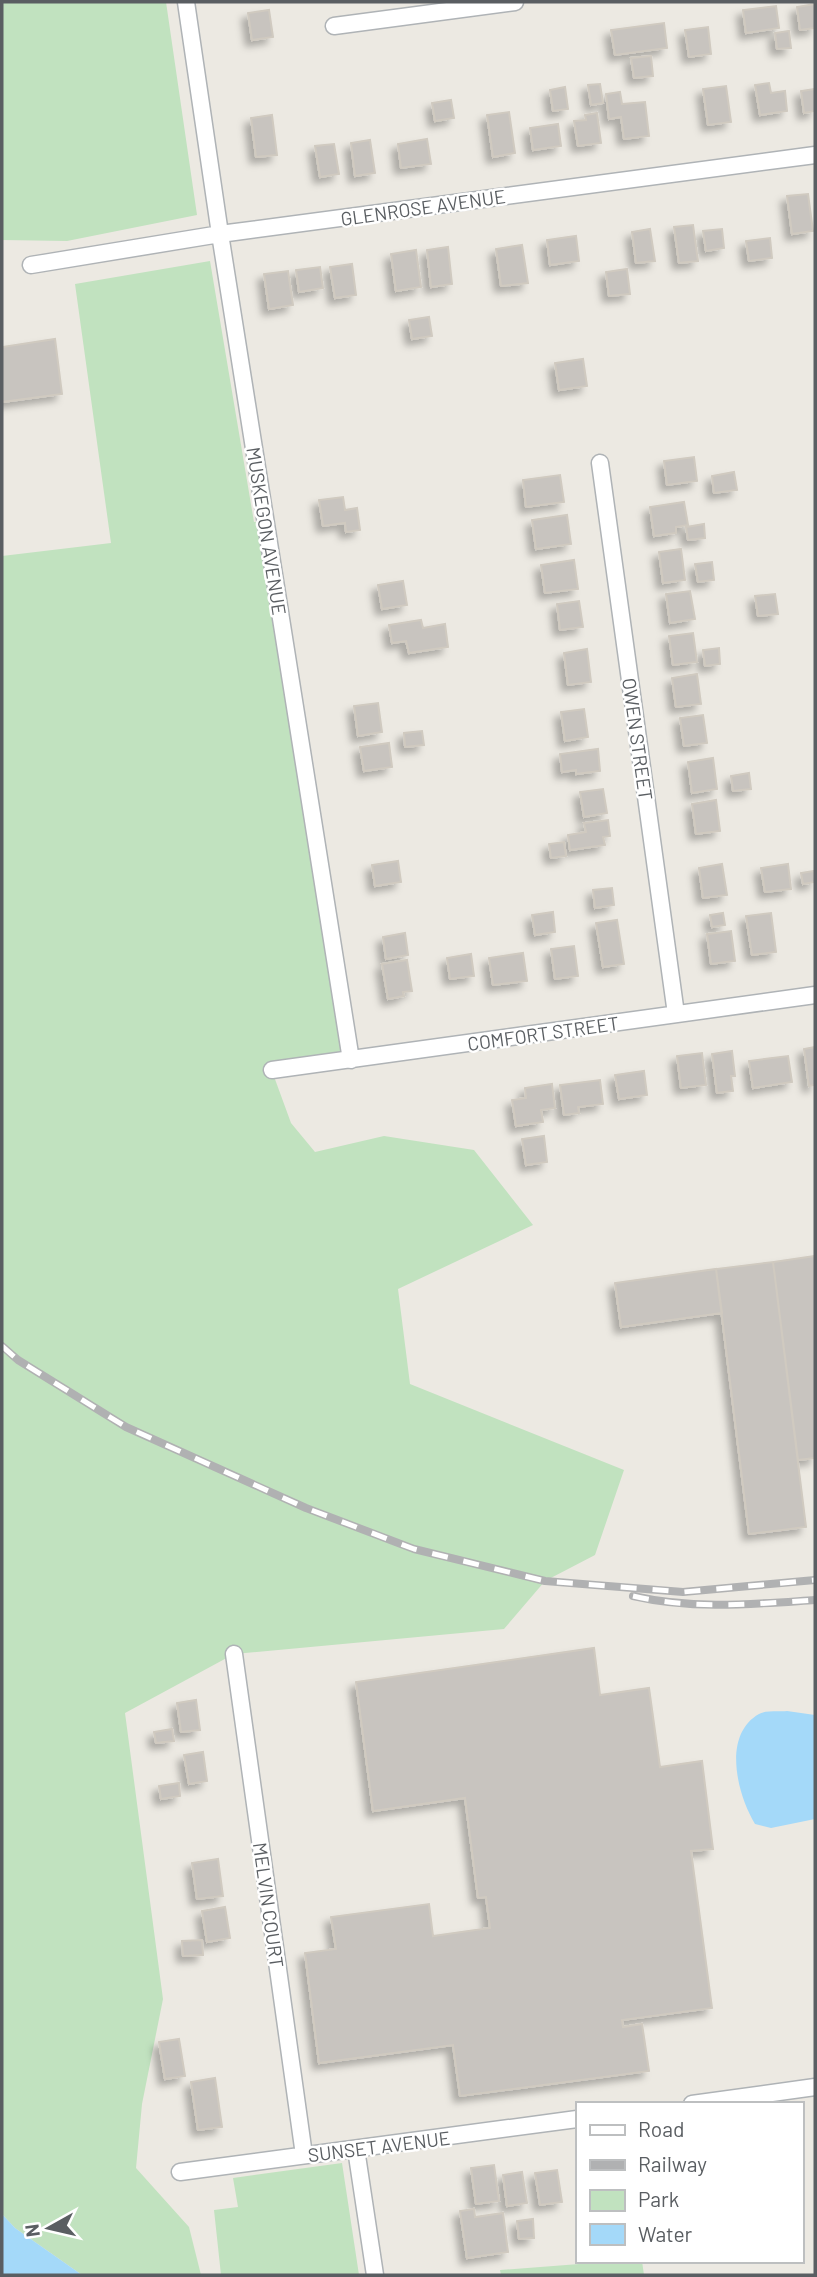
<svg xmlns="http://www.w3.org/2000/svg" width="817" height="2277" font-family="Barlow,sans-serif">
	<defs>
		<filter id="shadow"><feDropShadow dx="-6" dy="6" stdDeviation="3.5" flood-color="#0004"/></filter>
	</defs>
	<rect width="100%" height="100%" fill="#ece9e2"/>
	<path fill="#c1e2bf" d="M2,2H166L197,215L67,241L2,240Z
		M210,261L254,522L265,521L351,1060L272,1071L291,1123L315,1152L384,1136L474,1150L533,1225L398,1289L410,1384L624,1470L595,1555L545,1581L504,1629L234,1654L125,1713L163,1999L142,2104L136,2168L189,2227L201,2275H82L15,2228L2,2214V556L111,543L75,284Z
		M342,2163L359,2275H221L214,2210L238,2207L233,2178Z
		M618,2261H642L644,2275H501L500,2270Z"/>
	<path fill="#a4d9f9" d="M787,1711L815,1715V1819L771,1828L755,1824C737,1794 722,1735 759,1714C766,1710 779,1712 787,1711Z
		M2,2214L15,2228L82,2275H2Z"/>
	<path fill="#c8c4bf" stroke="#d0cac0" stroke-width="2" filter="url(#shadow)" d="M815,4V28L800,30L797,7Z
		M776,6L779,28L746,33L743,10Z
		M269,10L273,37L252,40L248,13Z
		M664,23L667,48L615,55L611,30Z
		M708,27L711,54L689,57L685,30Z
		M789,31L791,48L777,49L775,33Z
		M651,56L653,76L634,78L631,58Z
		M769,83L771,93L785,91L787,111L760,115L755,85Z
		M600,84L603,103L591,105L588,85Z
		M726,86L731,122L708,125L703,89Z
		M565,87L568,109L553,111L550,90Z
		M815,89V111L804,113L801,91Z
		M620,92L622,104L645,102L649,136L624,139L621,117L609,119L606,94Z
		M451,100L454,118L435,121L432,103Z
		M509,112L515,153L493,157L487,115Z
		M597,113L601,143L578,146L574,121L586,120L585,115Z
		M272,115L277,155L256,157L251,118Z
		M558,124L561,146L533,150L530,128Z
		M427,139L431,164L401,168L398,144Z
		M370,140L375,173L355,176L351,143Z
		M334,144L339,174L320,177L315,146Z
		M808,194L813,231L792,234L787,196Z
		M693,225L698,261L679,263L674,227Z
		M650,229L655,261L636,263L632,232Z
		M722,229L724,248L706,251L703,231Z
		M576,236L579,261L550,265L547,240Z
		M770,238L772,258L749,261L746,241Z
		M522,245L528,283L501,286L496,249Z
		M448,247L452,284L431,287L427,250Z
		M416,250L421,287L396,291L391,254Z
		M352,264L356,295L335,298L330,267Z
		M320,267L323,288L299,292L296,270Z
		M627,269L630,294L609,296L606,272Z
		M288,271L293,305L269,309L264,274Z
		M429,317L432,336L412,339L409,320Z
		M55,339L62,394L2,402V347Z
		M583,359L587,386L559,390L555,363Z
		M694,457L697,481L667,485L664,461Z
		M734,472L737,490L714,493L712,476Z
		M560,475L564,502L526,507L523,480Z
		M343,497L345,510L357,508L360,530L346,532L345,523L323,526L319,500Z
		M684,502L688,525L676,527V533L654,536L650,507Z
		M567,515L571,544L536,549L532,520Z
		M704,524L705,538L688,540L686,527Z
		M681,549L685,580L663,583L659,552Z
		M574,560L578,589L545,593L541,565Z
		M712,562L714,580L698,582L695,564Z
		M403,581L407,605L382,609L378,585Z
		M690,591L695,619L670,623L666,594Z
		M775,594L778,614L758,616L755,596Z
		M579,601L583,627L560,630L557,604Z
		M421,620L423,628L445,624L448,647L409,653L406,641L392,643L389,625Z
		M693,633L697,662L673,665L669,636Z
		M719,648L720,664L705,666L703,650Z
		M587,649L591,682L568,685L564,653Z
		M697,674L701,704L676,707L672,678Z
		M378,703L382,732L358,736L354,706Z
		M584,709L588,737L565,741L561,712Z
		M703,715L707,743L684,746L680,718Z
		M422,731L424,745L405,747L404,733Z
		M389,743L392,767L364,771L360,747Z
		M598,749L600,771L576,774V770L562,772L560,754Z
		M713,758L717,789L692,793L688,762Z
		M749,773L751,789L733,791L731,776Z
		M603,789L607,813L584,817L580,792Z
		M716,800L720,831L696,834L692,804Z
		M608,820L610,836L603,837L605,845L570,850L568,835L586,832L584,823Z
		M564,842L566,856L551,858L549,844Z
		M398,861L401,882L375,886L372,865Z
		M722,864L727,895L703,898L699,868Z
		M788,864L791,889L765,892L761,868Z
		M814,871L815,882L803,884L801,873Z
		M612,888L614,905L595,908L593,890Z
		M553,912L555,932L535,935L532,915Z
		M723,913L725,925L712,927L710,915Z
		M771,913L776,952L752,955L746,916Z
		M617,920L624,964L603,967L596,923Z
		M731,931L735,961L711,964L707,934Z
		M405,933L408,955L386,959L383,937Z
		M574,946L578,976L555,979L551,949Z
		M523,953L527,981L493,985L489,958Z
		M471,954L474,976L450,979L447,958Z
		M407,960L412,991L403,992L404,996L388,999L382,964Z
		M815,1047V1085L809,1086L804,1049Z
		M732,1051L735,1076H731L733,1091L717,1093L712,1054Z
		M702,1053L706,1085L681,1088L677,1056Z
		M788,1056L792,1082L753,1088L749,1061Z
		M644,1071L647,1095L619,1099L615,1075Z
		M600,1080L603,1104L578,1107L579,1113L564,1115L560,1085Z
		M552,1084L555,1108L541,1110L543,1122L516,1126L512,1100L526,1098L525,1088Z
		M544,1136L547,1162L526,1165L522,1139Z
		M815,1256V1458L798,1460L773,1262Z
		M773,1262L806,1527L749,1534L716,1269Z
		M716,1269L722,1313L621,1327L615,1283Z
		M594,1648L600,1695L649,1688L660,1767L702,1761L713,1849L691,1851L712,2008L622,2020L623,2027L642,2024L649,2071L460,2096L453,2045L319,2063L305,1953L336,1949L331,1917L429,1904L433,1936L490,1928L486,1897L478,1898L465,1798L373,1811L356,1682Z
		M196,1700L200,1730L181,1732L177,1703Z
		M172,1729L174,1741L156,1743L154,1732Z
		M203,1752L207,1781L189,1784L184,1755Z
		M179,1783L180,1796L161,1799L159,1786Z
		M218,1859L223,1896L197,1899L192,1863Z
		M225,1907L230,1938L207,1942L202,1911Z
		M202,1940L203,1955L183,1956L182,1941Z
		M179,2039L185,2076L165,2079L159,2042Z
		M215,2078L222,2127L198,2130L191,2082Z
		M494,2165L499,2201L476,2204L471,2168Z
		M557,2170L562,2202L540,2205L535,2173Z
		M522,2172L527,2203L507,2206L503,2175Z
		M474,2209L475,2217L503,2213L508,2252L467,2258L460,2211Z
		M533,2219L534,2238L519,2239L517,2221Z"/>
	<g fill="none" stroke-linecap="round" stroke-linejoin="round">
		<g stroke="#afb3b6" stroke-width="19">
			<path id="minor" d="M186,2L220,234L351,1060
				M334,26L515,2
				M31,265L220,234L815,155
				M600,463L676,1014
				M272,1070L815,995
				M234,1654L304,2155
				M692,2104L815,2087
				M356,2149L375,2275
				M180,2172L577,2119"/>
		</g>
		<use href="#minor" stroke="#fff" stroke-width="16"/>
		<g stroke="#b0b1b2" stroke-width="8">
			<path id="rail" d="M2,1346L18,1360L126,1427L306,1508L414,1549L545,1581L683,1592L815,1580
				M633,1596C694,1610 754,1604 815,1600"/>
		</g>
		<use href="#rail" stroke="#fff" stroke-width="5" stroke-dasharray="16" stroke-linecap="butt"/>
	</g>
	<g text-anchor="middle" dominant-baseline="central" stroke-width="5" stroke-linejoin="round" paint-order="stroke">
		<g font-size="19" fill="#5a5e62" stroke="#fff">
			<text transform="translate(423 207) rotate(-8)">GLENROSE AVENUE</text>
			<text transform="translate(267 531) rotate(81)">MUSKEGON AVENUE</text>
			<text transform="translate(638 739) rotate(82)">OWEN STREET</text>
			<text transform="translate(543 1033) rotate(-8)">COMFORT STREET</text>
			<text transform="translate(269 1905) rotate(82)">MELVIN COURT</text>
			<text transform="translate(379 2146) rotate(-7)">SUNSET AVENUE</text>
		</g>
	</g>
	<rect width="817" height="2277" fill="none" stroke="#5a5e62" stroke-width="7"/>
	<rect x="576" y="2102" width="228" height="161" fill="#ffffff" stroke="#bdbfc0" stroke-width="2"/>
	<rect x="590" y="2125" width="35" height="10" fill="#ffffff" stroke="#bdbfc0" stroke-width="2"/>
	<text x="638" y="2137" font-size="21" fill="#5a5e62">Road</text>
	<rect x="590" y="2160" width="35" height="10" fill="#b0b1b2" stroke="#bdbfc0" stroke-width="2"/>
	<text x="638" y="2172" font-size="21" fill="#5a5e62">Railway</text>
	<rect x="590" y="2190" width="35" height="21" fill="#c1e2bf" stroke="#bdbfc0" stroke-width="2"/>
	<text x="638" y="2207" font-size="21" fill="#5a5e62">Park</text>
	<rect x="590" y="2224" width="35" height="21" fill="#a4d9f9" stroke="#bdbfc0" stroke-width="2"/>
	<text x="638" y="2242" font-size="21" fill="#5a5e62">Water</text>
	<g transform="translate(49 2228) rotate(262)" stroke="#ffffff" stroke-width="5" paint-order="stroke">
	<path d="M0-5L12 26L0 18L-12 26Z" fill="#5a5e62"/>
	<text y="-10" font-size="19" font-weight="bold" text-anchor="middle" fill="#5a5e62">N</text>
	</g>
</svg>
